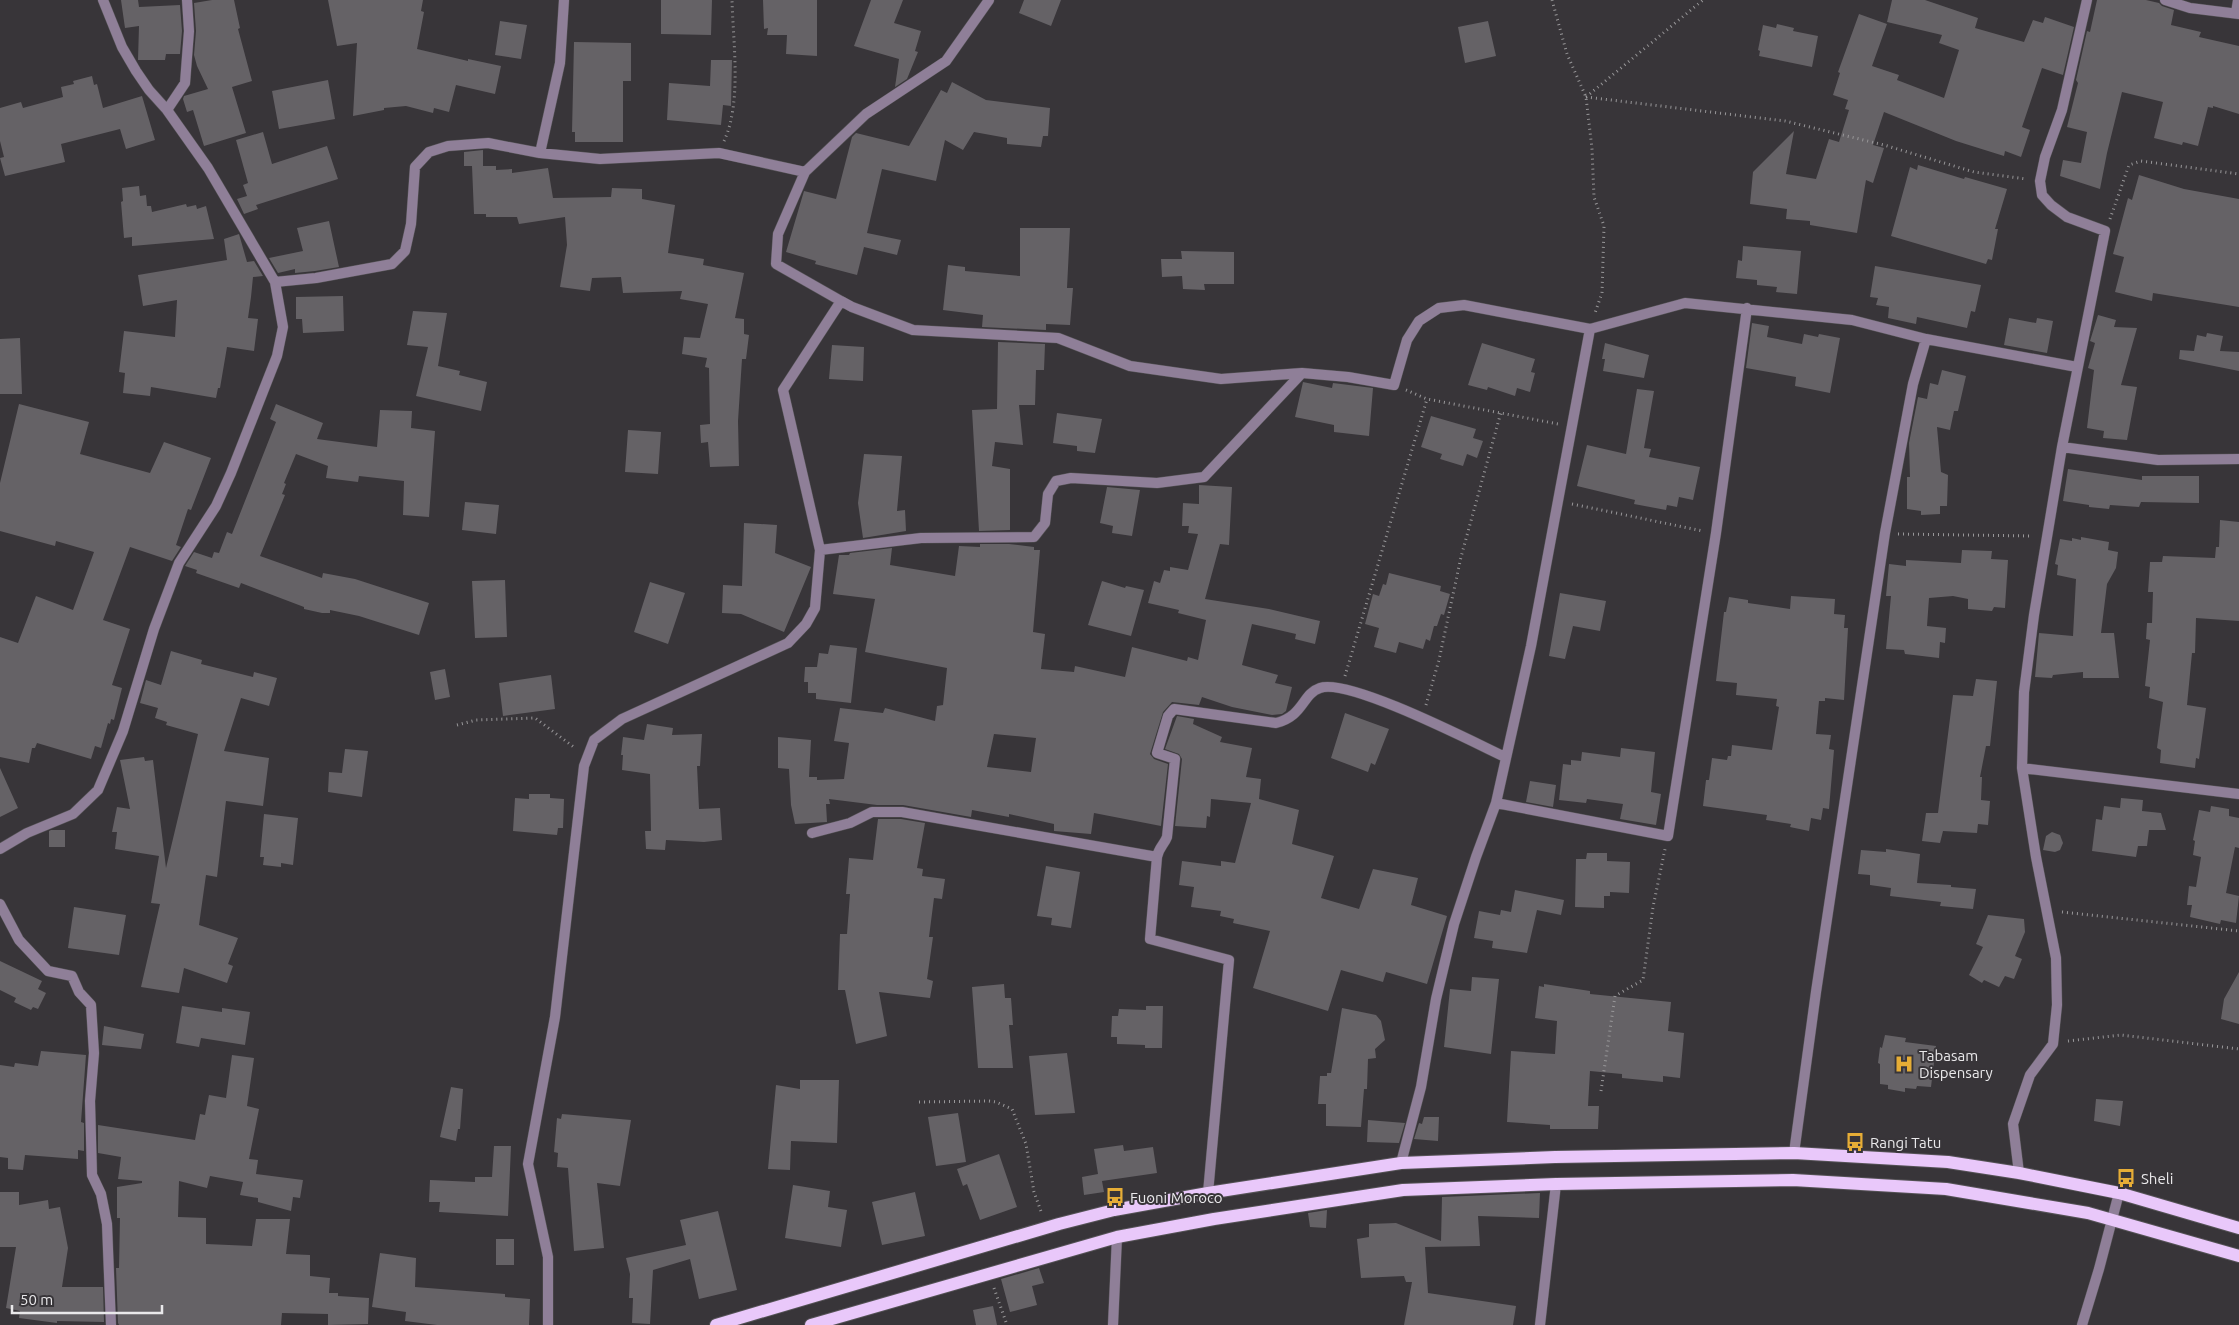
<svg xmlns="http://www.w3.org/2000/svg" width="2239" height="1325" font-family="Ubuntu,sans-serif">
	<rect width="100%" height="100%" fill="#383539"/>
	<path fill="#656266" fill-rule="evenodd" d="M121,0H138L139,7L180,5L182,31L180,54H166L165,60H138L139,26L125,28Z
		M212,0H234L240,28L238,29L252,81L232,87L246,133L204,146L193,110L187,112L183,99L184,96L208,89L197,66L194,55L196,31L194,3Z
		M328,0H423L421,11L424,12L417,49L468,61V59L501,66L495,94L456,85L449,112L434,108L433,113L406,106L384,108V110L353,116L357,43L337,46Z
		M661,0H712L711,35L661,34Z
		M763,0H817V56L786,54L787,35H767L768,28L764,29Z
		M871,0H903L894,23L921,31L915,51L918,52L907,79L895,87L899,59L854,46Z
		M1024,0H1061L1051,26L1019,13Z
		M1892,0H1925L1978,18L1975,28L2024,42L2033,20L2043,23L2045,17L2074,27L2063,75L2042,68L2022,127L2030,130L2021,157L2005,151L2004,156L1956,141L1884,112L1873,145L1884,148L1873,183L1866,180L1857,233L1810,225V221L1786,219L1787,209L1750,204L1753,172L1794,131L1786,174L1816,179L1829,139L1839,142L1849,110L1845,109L1848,100L1833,95L1840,73L1838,72L1859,14L1887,24L1872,66L1899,75L1897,80L1944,98L1959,50L1939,43L1942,35L1887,22Z
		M2097,0H2146L2159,3L2162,6L2174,10L2171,25L2201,32L2199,37L2239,46V114L2213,106V108L2208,107L2198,146L2183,142L2182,145L2154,138L2163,102L2122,92L2107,153L2100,189L2060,176L2063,160L2081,163L2087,132L2067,127L2078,83L2076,80L2087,31L2090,32Z
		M500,21L527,25L521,59L495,55Z
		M1488,21L1496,56L1465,63L1458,27Z
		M1777,24L1794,28L1793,31L1818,36L1812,67L1759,56L1760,51L1758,50L1763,25L1776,28Z
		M574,42L631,43V81H623V142H575V132H572Z
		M711,60H732L731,106L723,105L721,125L667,120L669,83L710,86Z
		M92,76L94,85L97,84L103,108L142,96L155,140L126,149L120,129L61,144L65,162L5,176L0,158L4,157L0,141V108L21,102L23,108L63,97L61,87L74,84L73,81Z
		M328,80L335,119L279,129L272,91Z
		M952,82L986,100L1050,108L1048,136H1043L1041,147L1007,144V138L974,132L963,150L945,140L936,181L882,169L867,233L901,240L897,255L864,247L857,275L815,264L816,261L786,252L804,191L836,199L852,137L856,133L909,146L941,90L947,93Z
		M263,132L272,164L327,146L338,179L256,205L258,209L244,214L237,199L247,196L243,185L248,183L236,140Z
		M483,150V166H496V170L512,169V173L548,168L553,198L611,197L612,188L642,189V199L675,205L668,253L704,259L703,265L744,273L735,318L744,319V334L749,335L746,359H742L738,421L739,466L710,467L708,442L701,443L700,425L710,424L709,368L705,367L707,358L682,354L684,337L700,338L708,304L680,299L682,291L623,293L621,277L592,278L590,291L560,287L567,245L565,217L519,224L517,217H486V214H474L472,166H478H464V152Z
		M1918,165L1964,179L1965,177L2007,189L1995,229H1998L1992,260L1988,259L1986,264L1891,236L1910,167L1917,170Z
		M2139,175L2184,189L2239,199V307L2153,293L2152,301L2115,292L2124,257L2113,254L2128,198L2132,200Z
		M139,186L140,196L146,195L147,206H151L152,212L186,204L187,207L196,205L197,209L206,206L214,239L132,246V237L124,238L121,202L123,201L122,188Z
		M329,221L339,267L315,271L295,273V269L278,273L269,258L303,251L297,228Z
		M1020,228H1070L1067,288H1073L1070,325L1046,324V330L982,327L983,315L943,310L948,265L965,267V271L1020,276Z
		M239,234L247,262L254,261L263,276L253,277L251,297H249H251L248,318L258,319L254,351L227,347L220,388H218L216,398L151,387L150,396L123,393L125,373L119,372L124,331L175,337L177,300L143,306L138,275L227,260L224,239Z
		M1743,246L1801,251L1797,294L1776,292L1777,287L1757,285V280L1736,278L1738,260L1742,261Z
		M1181,251L1234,252V284H1204L1205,290L1183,289L1182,276L1162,277L1161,259H1182Z
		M1875,266L1981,285L1975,312L1971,311L1967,328L1917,317L1916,324L1888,318L1889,307L1876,305L1878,298L1870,297Z
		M343,296L344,331L303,333L302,319H296V297Z
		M413,311L447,313L438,366L460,371L459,375L487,382L481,411L416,396L428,347L407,345Z
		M2098,315L2116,320L2114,327L2137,328L2121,385L2137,387L2127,440L2103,438L2104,431L2087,428L2094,370L2088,368L2095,343L2090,341Z
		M2009,318L2036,323L2037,318L2053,321L2047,353L2004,345Z
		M1752,323L1769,326L1767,337L1802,344L1804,334L1818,337L1819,334L1840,338L1830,393L1795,386L1796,377L1746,368Z
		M2207,333L2223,336L2220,351L2239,352V371L2179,359L2180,350L2194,351L2197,335L2206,337Z
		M20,338L22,394H0V339Z
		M998,342L1045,344L1044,370H1036L1035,405H1019L1023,445L995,442L992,466L1010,469V530L979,531L972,410L997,409Z
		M1482,343L1535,359L1531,372L1535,373L1530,392L1517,388L1515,396L1488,387L1487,390L1468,385Z
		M1605,343L1649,355L1644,378L1603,371L1605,359H1602Z
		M832,345L864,347L863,381L829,379Z
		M1942,370L1966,376L1958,411H1954L1950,430L1937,427L1941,472L1948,475L1947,506H1940V514L1921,515V511L1907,509V477H1910L1909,443L1918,397L1927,399L1930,383L1938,385Z
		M1303,382L1332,388L1333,383L1373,388L1369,436L1334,432V425L1295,417Z
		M1637,389L1654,391L1644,448L1651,449L1649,457L1700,467L1693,500L1679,497L1677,507L1667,505L1666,510L1634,504L1635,500L1577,486L1587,445L1626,454Z
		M19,404L89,422L80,454L150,473L164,442L211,458L191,510L188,509L176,545L181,547L172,561L130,547L103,620L130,629L112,685L122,688L114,720L111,719L110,724L108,723L101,748L95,746L91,759L37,743L35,748H32L29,763L0,757V637L18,643L36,596L73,610L94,552L56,541L55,546L0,531V483Z
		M276,404L323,423L317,439L377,447L380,410L412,411L411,428L435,431L429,517L403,515L404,481L359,476L358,482L326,478L328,466L296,454L284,483L286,484L282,494L285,495L260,556L322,578L323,573L355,579L429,603L419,635L359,616L330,610V613H322L304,609V607L241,583L239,588L196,573L197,570L185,566L194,552L212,558L214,552L219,553L227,532L232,534L276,422L270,419Z
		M1057,413L1102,419L1095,453L1077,451V446L1053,443Z
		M1431,416L1476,429L1473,438L1483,441L1477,458L1467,454L1463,466L1440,459L1442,454L1421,447Z
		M628,430L661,432L658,474L625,472Z
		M864,454L902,456L897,511L905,510L906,531L863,538L858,503Z
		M2068,469L2142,480V476H2199V503L2141,502L2139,507L2110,505L2109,509L2089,507V505L2063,501Z
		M1199,485L1232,487L1229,545L1220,544L1205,599L1269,609L1320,621L1315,644L1295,639L1296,634L1252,624L1242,665L1278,675L1275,683L1292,687L1286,711L1282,714L1272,715L1232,707L1202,697L1199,705L1172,702L1163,712L1150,754L1154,759L1168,764L1161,826L1094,813L1091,834L1054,831V824L1009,814V817L972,810L971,817L903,805H877L829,799L830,804H826L827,822L795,824L791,805L789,769L778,768V737L811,740L809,777H817V780L844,779L849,743L834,741L840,708L883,713L885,708L935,721L937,706L943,705L947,668L865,652L875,599L833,594L839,555H849L850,553L892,548L890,565L955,576L959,546L980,547V544H1009L1034,547V550H1040L1033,632L1045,634L1041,669L1074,672L1075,666L1125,677L1132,647L1187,661L1188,657L1198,660L1206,620L1178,613L1179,610L1148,603L1154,581L1160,583L1164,570L1170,571V567L1188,570L1198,534L1188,533L1189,526H1182L1183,503L1199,504ZM994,734L1036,738L1031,772L987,767Z
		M1107,487L1140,490L1132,536L1112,533L1113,526L1100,523Z
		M465,502L499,505L496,534L462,530Z
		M2220,520L2239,522V621L2196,618L2195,653H2192L2187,705L2206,708L2199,759L2196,758L2195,768L2160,763L2161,750L2157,748L2163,702L2149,698L2150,687L2145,686L2150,640L2146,639L2147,623H2152L2153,592H2148L2150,562H2162L2163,556L2215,558L2216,547H2219Z
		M744,523L777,525L775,553L811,567L784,632L741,614L722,613L723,585L742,586Z
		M2081,537L2109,542L2108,550L2118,552L2116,568L2107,584L2101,633H2114L2119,678H2083V672L2053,675L2052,678L2035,677L2039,633L2073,636L2076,579L2057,575L2058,565L2055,564L2060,539L2072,541V538L2081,540Z
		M1962,550L1992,551L1991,559L2008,560L2005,608L1994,607L1992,611L1968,609V599L1953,596L1929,598L1927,626L1946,628L1945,643L1940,642L1939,658L1905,654L1904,650L1886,649L1891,596H1886L1889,564L1906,566V560L1961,563Z
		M1389,573L1441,586L1440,591L1450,594L1444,615L1441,614L1437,626H1434L1430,641L1426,639L1423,649L1399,642L1396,653L1374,647L1379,628L1365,624L1373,594L1379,596L1383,584L1386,585Z
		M505,580L507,637L475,638L472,581Z
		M1102,581L1125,588L1126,586L1144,590L1131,636L1088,625Z
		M650,582L685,593L668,644L634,632Z
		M1560,593L1606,601L1600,631L1573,626L1565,659L1549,656Z
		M1791,596L1835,599L1834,614L1845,615L1844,628H1848L1844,700L1825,698V701H1819L1816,734L1831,735L1829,749L1834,750L1829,809L1823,808L1821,820L1811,818L1809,831L1790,827L1791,824L1766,820L1767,815L1703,806L1706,780H1709L1712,758L1727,760L1728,756H1731L1732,745L1772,750L1779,707L1776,706L1777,699L1736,695L1737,683L1716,681L1724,612H1726L1729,597L1748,600V603L1790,609Z
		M830,645L857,648L851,703L816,699V693H808V682H804L805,667H817L819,653L828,654Z
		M171,651L202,660L201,664L253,677L254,672L277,678L269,706L241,698L224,751L269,758L263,806L226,801L217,877L206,875L199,925L238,938L228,964L233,966L227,983L184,968L179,993L141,987L160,904L151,903L159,856L115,849L117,832H112L117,807L130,809L120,760L144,757L145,761L153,760L166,868L198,734L166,725L167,722L155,718L158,708L140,703L146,680L161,685Z
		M445,669L450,697L435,700L430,672Z
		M551,675L555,709L503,716L499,683Z
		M1976,679L1997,681L1990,746H1986L1980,777H1982L1981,800L1990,801L1988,825L1978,824L1977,833L1943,831L1940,843L1922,841L1926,813H1938L1953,695L1973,696Z
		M1345,713L1389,729L1375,765L1371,763L1368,772L1331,758Z
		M1177,716L1194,719L1193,724L1222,737L1220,742L1252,748L1246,777L1261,779L1259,799L1299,810L1292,844L1334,856L1321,898L1359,909L1373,869L1418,878L1411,905L1447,916L1427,984L1386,972L1383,982L1341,970L1328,1011L1253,988L1270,931L1233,923L1234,919L1220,916L1221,911L1191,907L1194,887L1179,885L1182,861L1221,866V861L1235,863L1251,803L1211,799L1210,817L1207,816L1206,828L1175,826L1182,759L1179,754L1165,749Z
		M647,724L673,728L672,735L702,734L700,766H697L699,809L720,808L722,840L704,842L666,840L665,850L646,849L645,831H651L650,774L622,770L623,755H621L623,737L644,740Z
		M1621,748L1655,752L1651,792L1661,794L1656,825L1620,819L1623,804L1587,799L1586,803L1559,800L1563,764L1571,765V760L1581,761L1582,752L1620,757Z
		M345,749L368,751L362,797L328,792L329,772L342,773Z
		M0,768L18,808L0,817Z
		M1530,781L1556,785L1553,807L1526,802Z
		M529,794H550V798L564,799L563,828H558L557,835L513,831L515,798L529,799Z
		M2121,798L2143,800L2142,811L2161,813L2166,830H2149L2147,846H2138L2136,857L2092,851L2096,819L2102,820L2104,806L2120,808Z
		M2211,806L2229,809V816L2239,818V848L2235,847L2226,893L2239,896L2236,923L2221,920L2220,924L2190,917L2192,905H2187L2189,886L2196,887L2201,857L2193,855L2195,841L2193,840L2199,810L2210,812Z
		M264,814L298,818L293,865L281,863V867L263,865L264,857H260Z
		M878,819H901L925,823L917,868L923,869L922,876L945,879L942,899L934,898L929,937H933L927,979L933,981L930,998L879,992L887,1036L856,1044L845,990H838L840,934H847L850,894H846L849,858L873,860Z
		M51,830H65V847H49V831Z
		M2052,832L2060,835L2063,843L2060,850L2055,852L2043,850L2046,836Z
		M1886,849L1920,854L1917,883L1951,885V887L1976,889L1973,909L1940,906L1941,902L1890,896L1891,888L1870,885V875L1858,874L1861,850L1886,852Z
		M1587,853H1607V861L1630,862L1629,893L1610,892V896H1604V908L1575,907L1576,859H1586Z
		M1046,866L1080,872L1071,928L1051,925L1052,918L1037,916Z
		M1515,890L1564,900L1561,915L1537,910L1527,953L1492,948L1493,941L1474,938L1479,911L1500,915L1501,910L1511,912Z
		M74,907L126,915L119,955L68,948Z
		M1988,915L2024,919L2025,932L2015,956L2022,959L2014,979L2005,976L1999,987L1984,980L1982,983L1969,975L1983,947L1976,944Z
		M0,961L42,981L38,989L46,993L38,1009L33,1007L31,1010L14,1002L16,998L0,990Z
		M2239,972V1024L2221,1019L2224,999Z
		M1472,977L1499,979L1491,1054L1444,1047L1450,989L1471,991Z
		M1004,984L1005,998H1011L1013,1025H1009L1013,1068H978L972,987Z
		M1544,984L1590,991V994L1671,1002L1668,1031L1684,1033L1680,1078L1663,1076V1082L1622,1078V1074L1590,1071L1588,1106H1599L1598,1129H1550V1125L1507,1122L1511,1051L1555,1054L1557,1021L1535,1018L1539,986L1544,987Z
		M182,1006L222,1012V1008L250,1012L245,1045L201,1038L199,1047L176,1043Z
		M1146,1006H1163L1162,1048H1145V1045L1117,1044V1037H1111L1112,1016H1118L1119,1009L1146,1010Z
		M1342,1008L1376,1015L1381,1021L1385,1040L1375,1049L1376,1058L1368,1059L1367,1089H1364L1361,1127L1326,1126V1104H1318L1320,1076H1327V1073H1331Z
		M104,1026L144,1034L141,1049L102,1045Z
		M1885,1035L1906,1038L1905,1042L1936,1046L1931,1087L1917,1086L1916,1089L1905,1088V1092L1888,1089V1085L1880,1084V1064L1878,1063L1880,1047L1882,1048Z
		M41,1051L86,1055L81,1122L84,1123V1151L78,1150V1159L25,1155L23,1170L8,1169V1158L0,1157V1065L14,1067L15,1063L38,1066Z
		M1067,1053L1075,1113L1035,1115L1029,1056Z
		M232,1055L254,1058L247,1106L259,1109L249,1159L258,1160L256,1174L303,1180L300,1198L293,1197L291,1211L258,1202V1198L240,1195L243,1182L210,1176L207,1188L179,1181L178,1217L206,1218V1244L252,1246L256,1219H290L286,1254L310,1255V1276L330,1278L329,1293H338V1296L369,1298L368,1324L328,1325V1314L282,1313L281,1325H119L118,1323L116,1268H119L120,1218H117V1187L142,1183V1181L118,1179L121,1157L98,1153V1125L195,1140L200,1114L205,1115L209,1095L226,1098Z
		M800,1080H839L837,1143L791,1141L790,1170L768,1169L776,1085L800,1089Z
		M451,1087L463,1089L460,1129H458L456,1141L440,1137Z
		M2096,1099L2123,1101L2120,1126L2094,1121Z
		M958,1113L966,1162L936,1166L928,1117Z
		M562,1114L631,1120L620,1186L597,1183L604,1248L574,1251L568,1168L557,1167L558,1153L554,1152L557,1118L561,1119Z
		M1424,1117H1439L1438,1141L1414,1139L1419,1123L1422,1124Z
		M1368,1120L1405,1123L1399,1143L1367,1142Z
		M1123,1145L1124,1151L1153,1147L1157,1173L1102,1181L1104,1192L1084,1195L1082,1177L1098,1174L1094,1149Z
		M494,1146H511L508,1216L439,1212L440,1202H429L430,1180L475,1182V1177H492Z
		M999,1154L1017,1207L980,1220L967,1184L963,1186L957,1169Z
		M793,1185L830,1191L828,1207L847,1210L841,1247L785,1238Z
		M0,1192H19V1205L48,1200L49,1209L60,1207L68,1248L62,1287H103L104,1322L57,1321V1323L19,1318L20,1311L6,1308L16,1247H0Z
		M915,1192L925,1236L882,1245L872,1202Z
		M1540,1193L1539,1218L1478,1216L1480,1246L1425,1247L1428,1293L1516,1306L1513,1325H1404L1412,1282H1406L1404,1276L1361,1278L1357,1239L1369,1237V1224L1396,1223L1441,1241L1442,1197Z
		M1327,1210L1326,1228L1310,1227L1308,1213Z
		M718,1211L737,1290L699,1299L690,1259L653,1270L650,1324L632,1323L633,1298H629L630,1274L626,1258L686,1245L680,1220Z
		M496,1239H514V1265H496Z
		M380,1253L416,1258L415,1287L505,1294V1297L530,1299L529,1325H437L405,1321L406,1312L372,1307Z
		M1039,1268L1044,1283L1032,1286L1037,1305L1010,1312L1001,1279Z
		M993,1306L997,1325H976L973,1310Z"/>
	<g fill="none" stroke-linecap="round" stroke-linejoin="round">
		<g stroke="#545255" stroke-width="11">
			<path id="minor" d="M2165,0L2190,8L2239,14
				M2236,13L2238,0
				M167,110L185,83L189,31L187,0
				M540,153L560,63L564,0
				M275,282L316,278L392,264L405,251L411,224L415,167L429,152L448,146L488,143L540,153L600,159L719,153L805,172
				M841,301L852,307L913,330L1058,338L1130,366L1221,379L1302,373
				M2062,447L2158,460L2239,459
				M820,550L921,538L1034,537L1045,523L1048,494L1056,481L1071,478L1157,483L1204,477L1302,373L1348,377L1394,385L1407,340L1419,321L1439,308L1464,305L1590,329
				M2022,768L2239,794
				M1496,803L1668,836L1716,533L1747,308
				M812,833L850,823L872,812H902L1157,857C1159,847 1164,845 1167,837L1175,759L1157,753L1168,716L1174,709L1276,723C1304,716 1302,694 1320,688C1349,678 1473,742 1505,757
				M0,849L27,833L73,814L98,790L123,731L154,629L179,563L216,506L231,473L277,356L283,327L275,282L208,168L167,110L149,90L136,71L122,47L103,0
				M1157,857L1150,939L1229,960L1208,1193
				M0,904L19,940L48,971L72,976L79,992L91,1005L94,1053L90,1101L92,1175L101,1194L107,1224L111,1325
				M1794,1153L1816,992L1885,533L1913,384L1926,339
				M1401,1163L1421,1087L1436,999L1454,924L1476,857L1496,803L1531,646L1590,329L1685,303L1852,320L1926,339L2077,367
				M2019,1173L2013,1124L2030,1075L2053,1044L2057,1005L2056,958L2036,857L2022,768L2024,692L2034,615L2062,447L2105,231L2067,217L2051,205L2042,195L2040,181L2045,157L2062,110L2087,0
				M548,1325V1257L528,1164L555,1017L584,766L594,740L622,719L788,643L806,624L815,608L820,550L783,390L841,301L776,264L778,234L805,172L866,114L946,61L989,0
				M1113,1325L1117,1237
				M1540,1325L1556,1184
				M2082,1325L2099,1269L2119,1193"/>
		</g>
		<g stroke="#545255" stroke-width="14">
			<path id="primary" d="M716,1325L1059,1224L1114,1210L1208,1193L1401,1163L1555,1157L1794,1153L1948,1162L2019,1173L2119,1193L2239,1228
				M811,1325L1117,1237L1214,1219L1403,1190L1556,1184L1793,1180L1946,1189L2088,1213L2239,1256"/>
		</g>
		<path stroke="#989799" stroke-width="3" stroke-dasharray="1 4" stroke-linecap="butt" d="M1552,0L1567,54L1586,97L1592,149L1594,197L1604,226L1602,293L1595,313
			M1586,97L1785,121L1884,145L1974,172L2026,179
			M1586,97L1703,0
			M724,141C742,103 733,42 732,0
			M2110,219L2129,165L2141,161L2239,174
			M1406,390L1427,399L1558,424
			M1572,504L1703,531
			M1898,534L2032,536
			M1345,676L1427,399
			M1426,705L1439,660L1461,557L1501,412
			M457,725L476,720L535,718L575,748
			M2062,912L2239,931
			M2068,1041L2121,1035L2239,1049
			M1601,1091L1615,996L1643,980L1653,907L1665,849
			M919,1102L989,1101L996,1102L1012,1109L1026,1144L1034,1192L1042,1214
			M994,1288L1007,1325"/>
		<use href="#minor" stroke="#8f7f98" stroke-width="10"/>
		<use href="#primary" stroke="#e9c8fa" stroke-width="12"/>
	</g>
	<defs>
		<g id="hospital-bare" transform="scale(1.5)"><path d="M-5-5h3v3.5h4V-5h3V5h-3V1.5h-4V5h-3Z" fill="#e6ad36" stroke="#383539" stroke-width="2.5" paint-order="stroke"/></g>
		<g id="bus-bare" transform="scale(1.5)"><path d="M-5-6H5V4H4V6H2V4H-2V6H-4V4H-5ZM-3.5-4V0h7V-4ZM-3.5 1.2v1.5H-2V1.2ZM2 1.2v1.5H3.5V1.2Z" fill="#e6ad36" stroke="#383539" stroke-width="2.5" paint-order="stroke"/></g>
	</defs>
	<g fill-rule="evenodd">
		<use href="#hospital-bare" x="1904" y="1064"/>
		<use href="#bus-bare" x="1855" y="1142"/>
		<use href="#bus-bare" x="2126" y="1178"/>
		<use href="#bus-bare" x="1115" y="1197"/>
	</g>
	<g text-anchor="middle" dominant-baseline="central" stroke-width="4" stroke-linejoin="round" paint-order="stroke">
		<g font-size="15" fill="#e9e8ea" stroke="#383539" text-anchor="start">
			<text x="1919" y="1055">Tabasam<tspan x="1919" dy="17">Dispensary</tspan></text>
			<text x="1870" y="1142">Rangi Tatu</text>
			<text x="2141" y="1178">Sheli</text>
			<text x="1130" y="1197">Fuoni Moroco</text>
		</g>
	</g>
	<path d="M12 1305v8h150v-8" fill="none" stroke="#e9e8ea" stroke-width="2.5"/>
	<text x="20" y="1305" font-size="15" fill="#e9e8ea" stroke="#383539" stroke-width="4" paint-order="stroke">50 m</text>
</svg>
